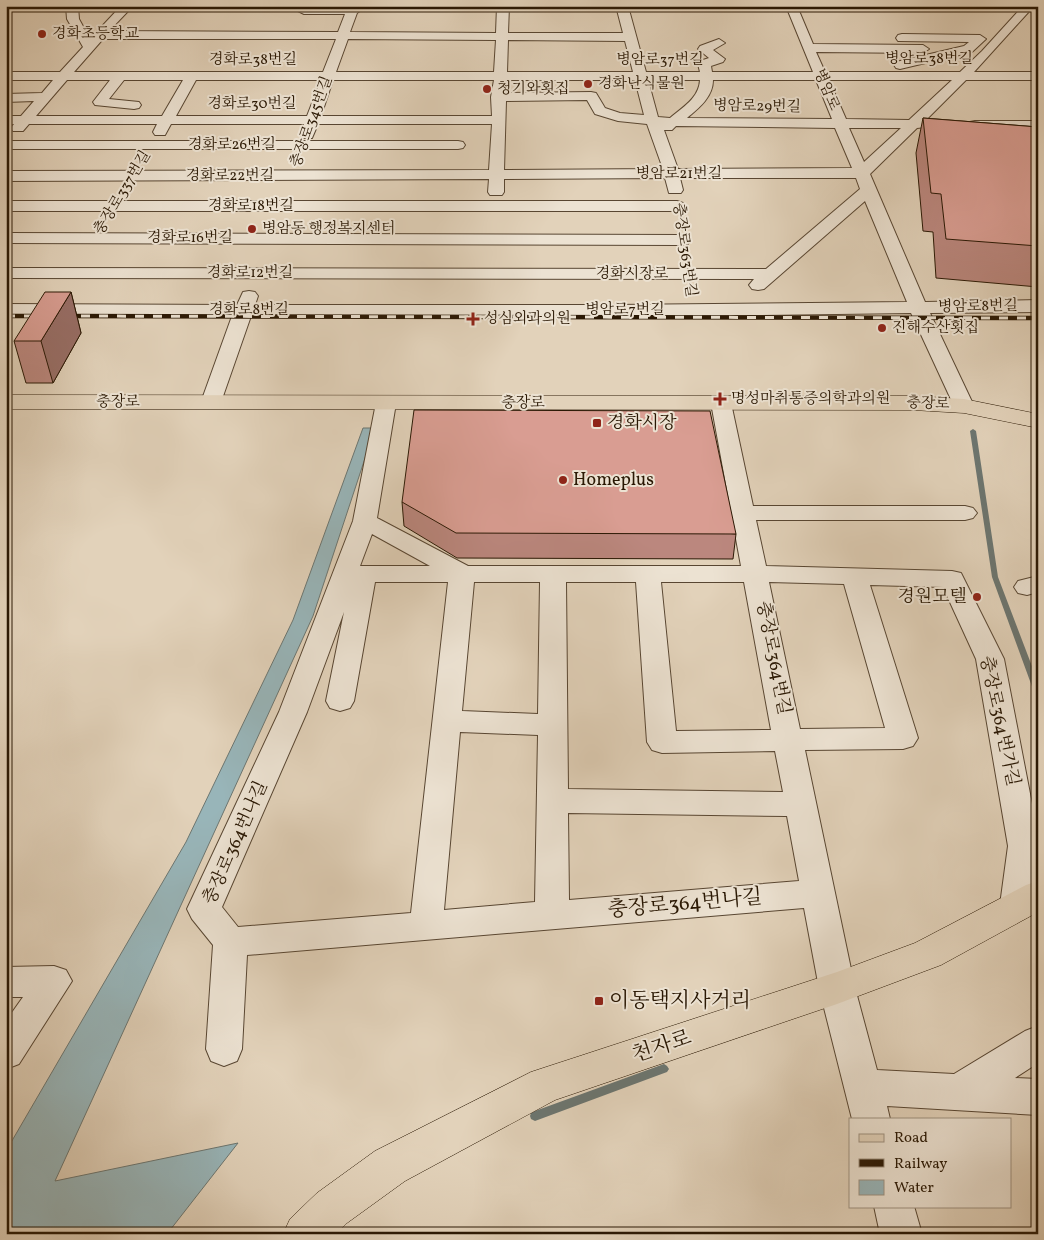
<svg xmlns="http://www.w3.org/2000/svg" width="1044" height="1240" font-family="Vollkorn,'Noto Serif KR',serif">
	<rect width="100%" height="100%" fill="#e2d2ba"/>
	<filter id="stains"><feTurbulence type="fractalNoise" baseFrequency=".004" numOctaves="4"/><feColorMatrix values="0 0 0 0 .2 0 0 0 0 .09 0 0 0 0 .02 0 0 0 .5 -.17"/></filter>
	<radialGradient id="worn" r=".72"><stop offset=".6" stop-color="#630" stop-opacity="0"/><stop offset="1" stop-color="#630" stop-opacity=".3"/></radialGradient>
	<path fill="#98b5b9" stroke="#6c7671" d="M363,428H375L313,616L55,1181L238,1143L167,1234H6V1151L186,842L293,620Z"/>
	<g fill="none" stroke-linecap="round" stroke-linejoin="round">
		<path fill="#6c7671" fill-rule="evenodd" d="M973,429L976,431L998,577L1038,682V694L1034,692L992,577L970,431Z
			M664,1064L667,1066L669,1069L667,1072L535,1121L531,1119L530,1116L531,1113L535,1111Z"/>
		<g stroke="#584632" stroke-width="2">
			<path id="minor" d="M66,6H78L79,19L90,39L121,6H133L109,31L338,32L345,14H304L298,11L304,8L367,6L357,13L350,32L496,33L497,6H509L508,33H623L616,6H628L646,72H700L698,64L700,61L709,58L698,49L700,46L719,39L725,43L713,50L725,59L723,62L711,66L712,72H813L786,6H797L813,44L923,45L929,49L923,53L816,52L825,72H960L982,51L1023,6H1034L974,72H1038V80H966L925,121L928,124L926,127L917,128L870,174L925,302L1038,300V312L930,313L974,406L971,410L964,412L957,410L954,406L911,313L613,317L251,316L221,402L218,406L211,408L204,406L201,402L232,316H6V304L237,305L243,292L249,291L255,292L258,296L255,305H613L907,302L865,201L764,289L758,290L752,289L749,285L754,279L6,278V268L766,269L860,189L856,178H680L683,190L681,193H669L665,178L504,179V192L502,195H490L488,192L489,179L6,181V171L489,170L492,124H318L312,138H302L300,135L304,124H171L165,135H155L153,132L157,124H29L23,131H13L11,128L14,124H6V116H21L34,101L6,102V94L42,93L53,80H6V72H60L83,47L67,19ZM103,39H336L323,72H74ZM348,39L496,40L494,72H336ZM508,40L625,41L633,72H507ZM67,80H110L93,102L95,105L134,109L139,108L141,105L139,102L109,99L124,80H183L162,116H36ZM196,80H321L307,116H176ZM333,80H494L491,97L492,116H321ZM507,80H635L644,115L620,113L605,108L596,93L591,92L506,93ZM648,80H700C699,98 683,107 670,118L658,117ZM713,80H816L832,119L687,118C699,108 713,97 713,80ZM829,80H952L909,120L846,119ZM587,100L595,114L618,121L647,124L663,169L504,170L506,101ZM676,126L835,128L852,168L678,169L664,130H672ZM849,128H901L864,162Z
				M902,34L980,35L986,39L972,52L900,69L896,68L894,65L896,62L964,46L969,42L898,41L896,38L898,35Z
				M975,121H1038V129L970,128L968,125L970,122Z
				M6,141H458L463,142L465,145L463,148L458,149H6Z
				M6,201H677L683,203L685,206L683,209L677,211H6Z
				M6,233L682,235L688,236L690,240L688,244L682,245L6,243Z
				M386,397L393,399L396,403L377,518L468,566H741L711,403L714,399L721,397L728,399L731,403L753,506H965L973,508L977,513L973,518L965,520H756L766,566L952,571L961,573L1004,659L1038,835V866L1034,905L1029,915L1017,919L1005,915L1000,905L1008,846L976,659L943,587L870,585L918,738L913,746L903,749L805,750L855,988L877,1070L954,1074L1025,1031L1038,1026V1063L1015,1078L1038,1079V1115L887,1106L890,1119H852L819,988L804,908L247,955L242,1049L237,1061L224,1066L211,1061L206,1049L213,945L192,919L187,909L279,712L353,521L376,403L379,399ZM372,534L430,566H360ZM375,582H448L411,913L238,927L222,907L307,712L344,612L326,701L330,708L340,711L350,708L354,701ZM474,582H540L538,714L462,711ZM566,582H636L647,742L652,750L662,753L775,751L783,792L568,789ZM661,582H744L771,730L676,731ZM769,582L844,584L885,728L800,729ZM460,732L538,735L535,902L444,910ZM568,813L787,816L799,881L569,900Z
				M1038,576V592L1027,595L1018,593L1014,587L1018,581Z
				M54,966L66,970L72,981L19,1064L6,1069V1021L23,997H6V967Z
				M874,1206H914L922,1234H880Z"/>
		</g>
		<g stroke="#2a1804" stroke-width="1">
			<path id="major" d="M6,395L913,396L964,399L1038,414V428L964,413L913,410L6,409Z
				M1038,881V912L941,965L837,1004L555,1100L405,1181L347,1223L336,1234H283L290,1219L317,1193L375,1151L531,1072L837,972L915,943L1026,885Z"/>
		</g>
		<use href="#minor" fill="#ece2d2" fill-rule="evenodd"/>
		<use href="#major" fill="#e2d2ba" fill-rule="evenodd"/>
		<g stroke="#2a1804" stroke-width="4.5">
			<path id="rail" d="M6,316H43
				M63,316L1038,318"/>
		</g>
		<use href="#rail" stroke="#ece2d2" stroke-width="3" stroke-dasharray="9" stroke-linecap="butt"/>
	</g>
	<path fill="#bb877e" stroke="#2a1804" d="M923,118L1038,127V287L936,278L933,232L923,231L916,153Z
		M71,292L81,333L53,383H26L14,341Z
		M402,502L736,534L733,559L457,558L404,526Z"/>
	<path fill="#986e66" stroke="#2a1804" d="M71,292L81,333L53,383L41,341Z"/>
	<path fill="#d99d92" stroke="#2a1804" d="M923,118L1038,127V246L946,239L941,194L931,193Z
		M45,292H71L41,341H14Z
		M414,410L710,411L736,534L456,533L402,502Z"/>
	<g fill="#8f2418" stroke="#ece2d2" stroke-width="2">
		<circle cx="42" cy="34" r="5"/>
		<circle cx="588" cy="84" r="5"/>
		<circle cx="487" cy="89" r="5"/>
		<circle cx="252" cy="229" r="5"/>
		<path d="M470.5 311.5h5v5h5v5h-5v5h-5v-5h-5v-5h5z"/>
		<circle cx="882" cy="328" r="5"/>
		<path d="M717.5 391.5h5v5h5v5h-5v5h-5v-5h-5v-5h5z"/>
		<rect x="592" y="418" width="10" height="10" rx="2.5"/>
		<circle cx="563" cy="480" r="5"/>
		<circle cx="977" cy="597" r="5"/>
		<rect x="594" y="996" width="10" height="10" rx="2.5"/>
	</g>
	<g text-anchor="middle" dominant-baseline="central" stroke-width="4" stroke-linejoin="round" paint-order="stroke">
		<g font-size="15" fill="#2a1804" stroke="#ece2d2" text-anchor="start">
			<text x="52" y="34">경화초등학교</text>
			<text x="598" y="84">경화난식물원</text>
			<text x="497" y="89">청기와횟집</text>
			<text x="262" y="229">병암동 행정복지센터</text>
			<text x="484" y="319">성심외과의원</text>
			<text x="892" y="328">진해수산횟집</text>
			<text x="731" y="399">명성마취통증의학과의원</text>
		</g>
		<g font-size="15" fill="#2a1804" stroke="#ece2d2">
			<text x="929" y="59">병암로38번길</text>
			<text x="253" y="60">경화로38번길</text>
			<text x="660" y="60">병암로37번길</text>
			<text transform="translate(826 90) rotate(67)">병암로</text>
			<text x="252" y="104">경화로30번길</text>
			<text transform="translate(757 107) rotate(1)">병암로29번길</text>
			<text transform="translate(312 122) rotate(-70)">충장로345번길</text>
			<text x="232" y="145">경화로26번길</text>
			<text x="679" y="174">병암로21번길</text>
			<text x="230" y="176">경화로22번길</text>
			<text transform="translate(123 193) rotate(-59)">충장로337번길</text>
			<text x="251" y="206">경화로18번길</text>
			<text x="190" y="238">경화로16번길</text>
			<text transform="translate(684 250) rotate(82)">충장로363번길</text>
			<text x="250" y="273">경화로12번길</text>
			<text x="632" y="274">경화시장로</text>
			<text transform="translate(978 307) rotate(-1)">병암로8번길</text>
			<text x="249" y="310">경화로8번길</text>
			<text x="625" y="310">병암로7번길</text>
			<text x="118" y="402">충장로</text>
			<text x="523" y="403">충장로</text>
			<text transform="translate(928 404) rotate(2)">충장로</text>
		</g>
		<g font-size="18" fill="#2a1804" stroke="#ece2d2" text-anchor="start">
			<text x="607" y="423">경화시장</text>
			<text x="573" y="480">Homeplus</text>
			<text x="967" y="597" text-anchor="end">경원모텔</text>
		</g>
		<g font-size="18" fill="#2a1804" stroke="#ece2d2">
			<text transform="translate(773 658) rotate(79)">충장로364번길</text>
			<text transform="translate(999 721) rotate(78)">충장로364번가길</text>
			<text transform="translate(236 843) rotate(-66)">충장로364번나길</text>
		</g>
		<g font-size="21" fill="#2a1804" stroke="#ece2d2">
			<text transform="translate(685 904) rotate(-5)">충장로364번나길</text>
			<text transform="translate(662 1047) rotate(-18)">천자로</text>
		</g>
		<g font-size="21" fill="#2a1804" stroke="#ece2d2" text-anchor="start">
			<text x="609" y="1001">이동택지사거리</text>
		</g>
	</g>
	<rect width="1044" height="1240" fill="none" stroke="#e2d2ba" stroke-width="25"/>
	<rect x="8" y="8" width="1029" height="1225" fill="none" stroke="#2a1804" stroke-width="2.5"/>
	<rect x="12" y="12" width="1019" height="1215" fill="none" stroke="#2a1804"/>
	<rect x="849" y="1118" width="162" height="90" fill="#ece2d2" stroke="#9e9180"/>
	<rect x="859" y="1134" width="25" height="8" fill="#e2d2ba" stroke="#9e9180"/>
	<text x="894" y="1142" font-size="15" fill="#2a1804">Road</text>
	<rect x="859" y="1159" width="25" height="8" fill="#2a1804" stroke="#9e9180"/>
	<text x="894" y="1168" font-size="15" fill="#2a1804">Railway</text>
	<rect x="859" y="1180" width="25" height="15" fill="#98b5b9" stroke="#9e9180"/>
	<text x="894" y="1192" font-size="15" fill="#2a1804">Water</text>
	<rect width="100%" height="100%" filter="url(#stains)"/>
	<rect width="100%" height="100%" fill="url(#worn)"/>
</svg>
